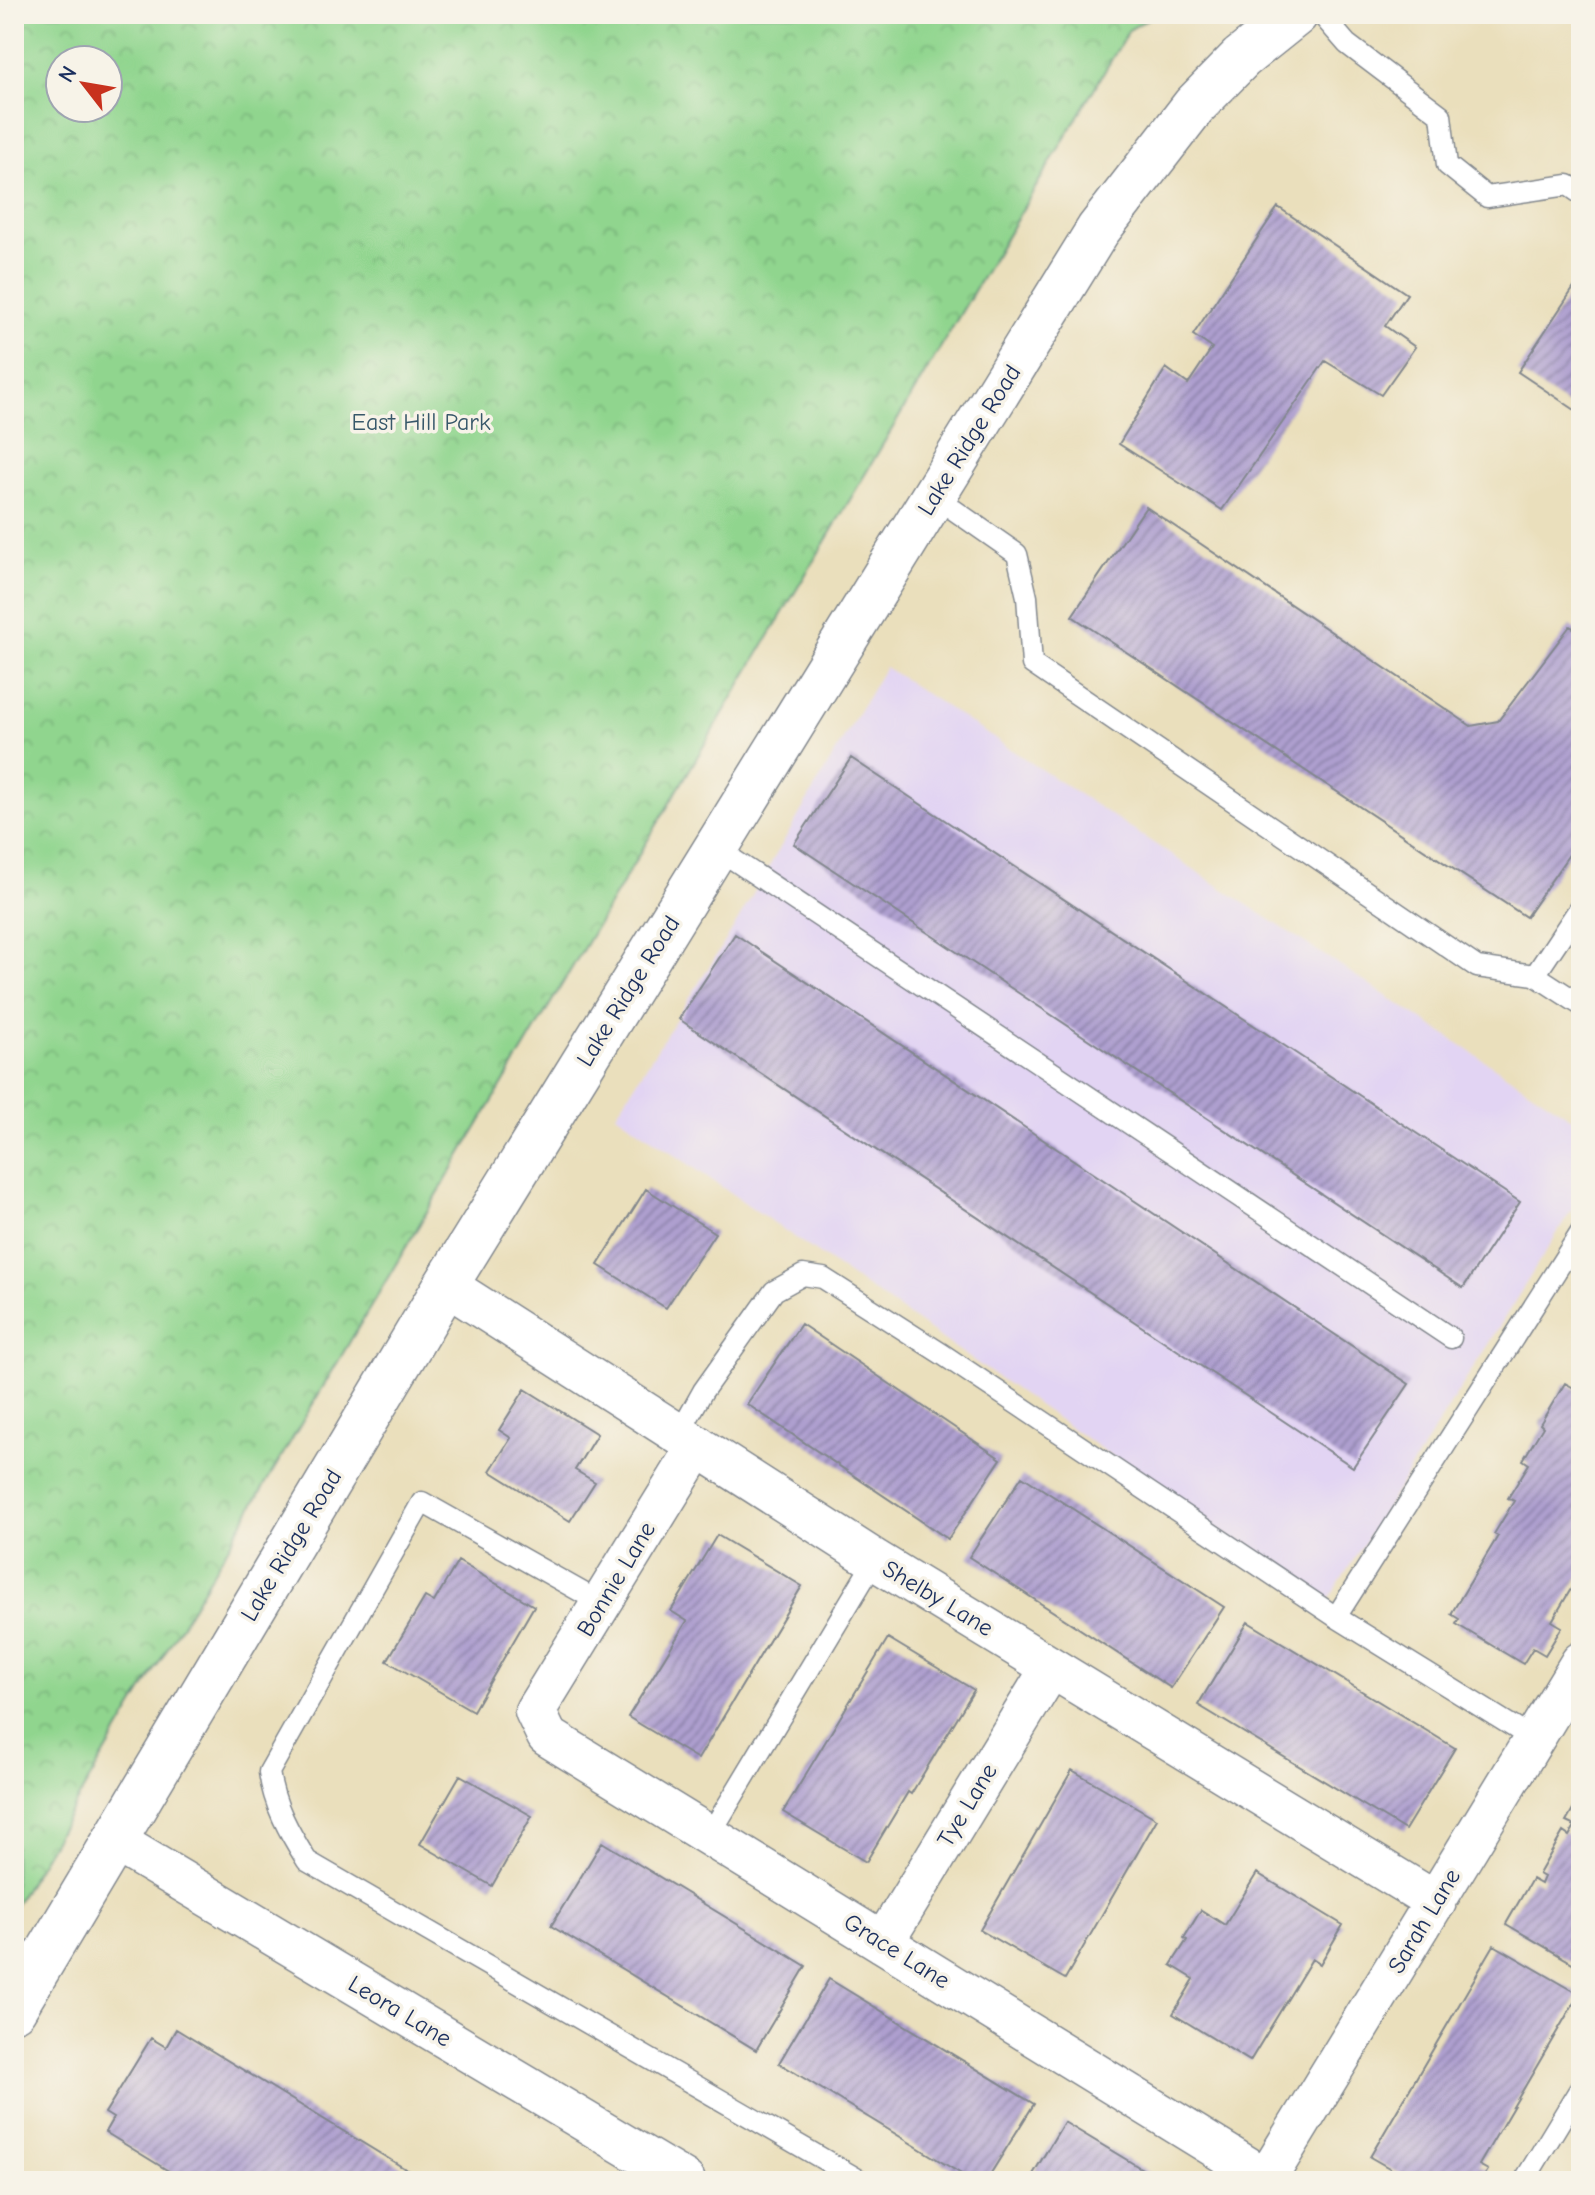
<svg xmlns="http://www.w3.org/2000/svg" width="1595" height="2195" font-family="'Comic Neue',sans-serif">
	<defs>
		<pattern id="park-crowns" width="20" height="18" patternUnits="userSpaceOnUse" patternTransform="scale(2)"><rect width="20" height="18" fill="#90d58e"/><path d="M2 6a3 3 0 1 1 6 0M12 15a3 3 0 1 1 6 0" fill="none" stroke="#7cb77d"/></pattern>
		<pattern id="building-hatch" width="6" height="6" patternUnits="userSpaceOnUse" patternTransform="scale(2)"><rect width="6" height="6" fill="#ae9fcf"/><path d="M-1 1l2-2M0 6l6-6M5 7l2-2" fill="none" stroke="#8d82ab"/></pattern>
	</defs>
	<rect width="100%" height="100%" fill="#f7f3e8"/>
	<filter id="ink" filterUnits="userSpaceOnUse"><feTurbulence type="fractalNoise" baseFrequency=".0125" numOctaves="2"/><feDisplacementMap in="SourceGraphic" scale="16" xChannelSelector="R" yChannelSelector="G"/><feConvolveMatrix kernelMatrix="1 2 1 2 8 2 1 2 1" color-interpolation-filters="sRGB"/></filter>
	<filter id="wash" filterUnits="userSpaceOnUse"><feTurbulence type="fractalNoise" baseFrequency=".006" numOctaves="4" result="noise"/><feDisplacementMap in="SourceGraphic" scale="32" xChannelSelector="R" yChannelSelector="G"/><feGaussianBlur stdDeviation="1.8" result="paint"/><feColorMatrix in="noise" values="0 0 0 0 0 0 0 0 0 0 0 0 0 0 0 0 0 1.4 0 .05"/><feComposite in="paint" operator="in"/></filter>
	<g filter="url(#wash)">
		<rect width="100%" height="100%" fill="#eadfbc"/>
		<path fill="#e2d4f3" d="M885,667L1581,1124V1195L1326,1604L616,1114L730,934Z"/>
		<path fill="url(#park-crowns)" stroke="#568276" stroke-width="2" fill-rule="evenodd" d="M14,14H1156L1129,30L14,1907ZM60,60H108V108H60Z"/>
		<g id="blocks">
			<path fill="url(#building-hatch)" d="M1278,207L1407,294L1385,326L1415,347L1381,395L1325,361L1222,510L1119,444L1166,368L1188,384L1212,348L1193,335Z
				M1581,277V414L1518,372Z
				M1146,507L1471,726L1498,721L1570,626L1581,633V837L1526,917L1072,616Z
				M851,758L1520,1202L1463,1288L794,844Z
				M735,934L1409,1384L1353,1467L679,1019Z
				M646,1189L715,1233L666,1308L598,1265Z
				M801,1324L1001,1459L948,1539L747,1404Z
				M1565,1383L1581,1392V1572L1552,1621L1562,1627L1545,1655L1533,1648L1523,1664L1456,1624L1459,1619L1451,1614L1498,1536L1494,1534L1514,1501L1508,1498L1529,1464L1523,1460L1543,1427L1540,1424Z
				M525,1389L597,1434L575,1470L595,1482L570,1521L490,1471L511,1438L499,1430Z
				M1022,1476L1224,1607L1171,1688L969,1557Z
				M717,1535L802,1586L698,1759L628,1717L687,1621L671,1611Z
				M458,1561L534,1606L473,1711L387,1661L425,1597L434,1602Z
				M1248,1622L1455,1748L1405,1830L1198,1705Z
				M888,1638L974,1690L911,1794L908,1792L866,1862L783,1812Z
				M1072,1770L1157,1819L1065,1979L980,1930Z
				M460,1775L532,1816L492,1886L420,1844Z
				M1581,1796V1968L1506,1924L1532,1879L1541,1884L1544,1877L1539,1874L1563,1832L1569,1836L1575,1826L1566,1822Z
				M602,1842L806,1966L756,2050L551,1926Z
				M1257,1873L1343,1925L1320,1964L1312,1959L1250,2061L1173,2014L1194,1979L1171,1965L1187,1940L1184,1938L1201,1910L1225,1925Z
				M1494,1945L1579,1994L1479,2165L1488,2170L1481,2181H1412L1370,2157Z
				M829,1979L1034,2104L986,2181H973L779,2063Z
				M176,2029L425,2181H185L105,2132L113,2118L105,2113L151,2038L166,2047Z
				M1064,2122L1162,2181H1029Z"/>
		</g>
	</g>
	<g filter="url(#ink)">
		<use href="#blocks" fill-opacity="0" stroke="#82878d" stroke-width="2"/>
		<g fill="none" stroke-linecap="round" stroke-linejoin="round">
			<g stroke="#82878d" stroke-width="23">
				<path id="lane" d="M1321,14L1347,44L1441,115L1447,165L1487,197L1568,185L1581,194
					M934,496L1017,554L1027,597L1032,664L1477,967L1535,975L1581,1005
					M716,848L1451,1338
					M1535,975L1581,906
					M679,1434L703,1391L774,1291L803,1275L823,1278L942,1354L1336,1617
					M601,1603L422,1502L269,1772C274,1806 289,1832 307,1861L861,2181
					M1533,1739L1336,1617L1581,1232
					M709,1836L875,1560
					M1524,2181L1581,2087"/>
			</g>
			<g stroke="#82878d" stroke-width="43">
				<path id="street" d="M446,1285L875,1560L1436,1902
					M698,1446L535,1711L547,1736L1270,2181
					M115,1841L685,2181
					M883,1943L1051,1668
					M1266,2179L1581,1662"/>
			</g>
			<g stroke="#82878d" stroke-width="47">
				<path id="secondary" d="M14,2009L446,1285L1098,230L1194,106L1241,58L1296,14"/>
			</g>
			<use href="#lane" stroke="#fff" stroke-width="20"/>
			<use href="#street" stroke="#fff" stroke-width="40"/>
			<use href="#secondary" stroke="#fff" stroke-width="44"/>
		</g>
	</g>
	<g text-anchor="middle" dominant-baseline="central" stroke-width="7" stroke-linejoin="round" paint-order="stroke">
		<g font-size="24" fill="#38586a" stroke="#f7f3e8">
			<text x="421" y="422">East Hill Park</text>
		</g>
		<g font-size="24" fill="#1b2f5e" stroke="#f7f3e8">
			<text transform="translate(969 440) rotate(-58)">Lake Ridge Road</text>
			<text transform="translate(628 991) rotate(-58)">Lake Ridge Road</text>
			<text transform="translate(291 1545) rotate(-59)">Lake Ridge Road</text>
			<text transform="translate(616 1579) rotate(-59)">Bonnie Lane</text>
			<text transform="translate(938 1598) rotate(31)">Shelby Lane</text>
			<text transform="translate(967 1805) rotate(-59)">Tye Lane</text>
			<text transform="translate(1424 1921) rotate(-59)">Sarah Lane</text>
			<text transform="translate(897 1951) rotate(32)">Grace Lane</text>
			<text transform="translate(400 2011) rotate(31)">Leora Lane</text>
		</g>
	</g>
	<rect width="1595" height="2195" fill="none" stroke="#f7f3e8" stroke-width="48"/>
	<g transform="translate(84 84) rotate(301)"><circle r="38" fill="#f7f3e8" stroke="#9fa5b1" stroke-width="2"/>
	<path d="M0-6L14 30L0 20L-14 30Z" fill="#c8321e"/>
	<text y="-12" font-size="22" font-weight="bold" text-anchor="middle" fill="#1b2f5e">N</text>
	</g>
</svg>
